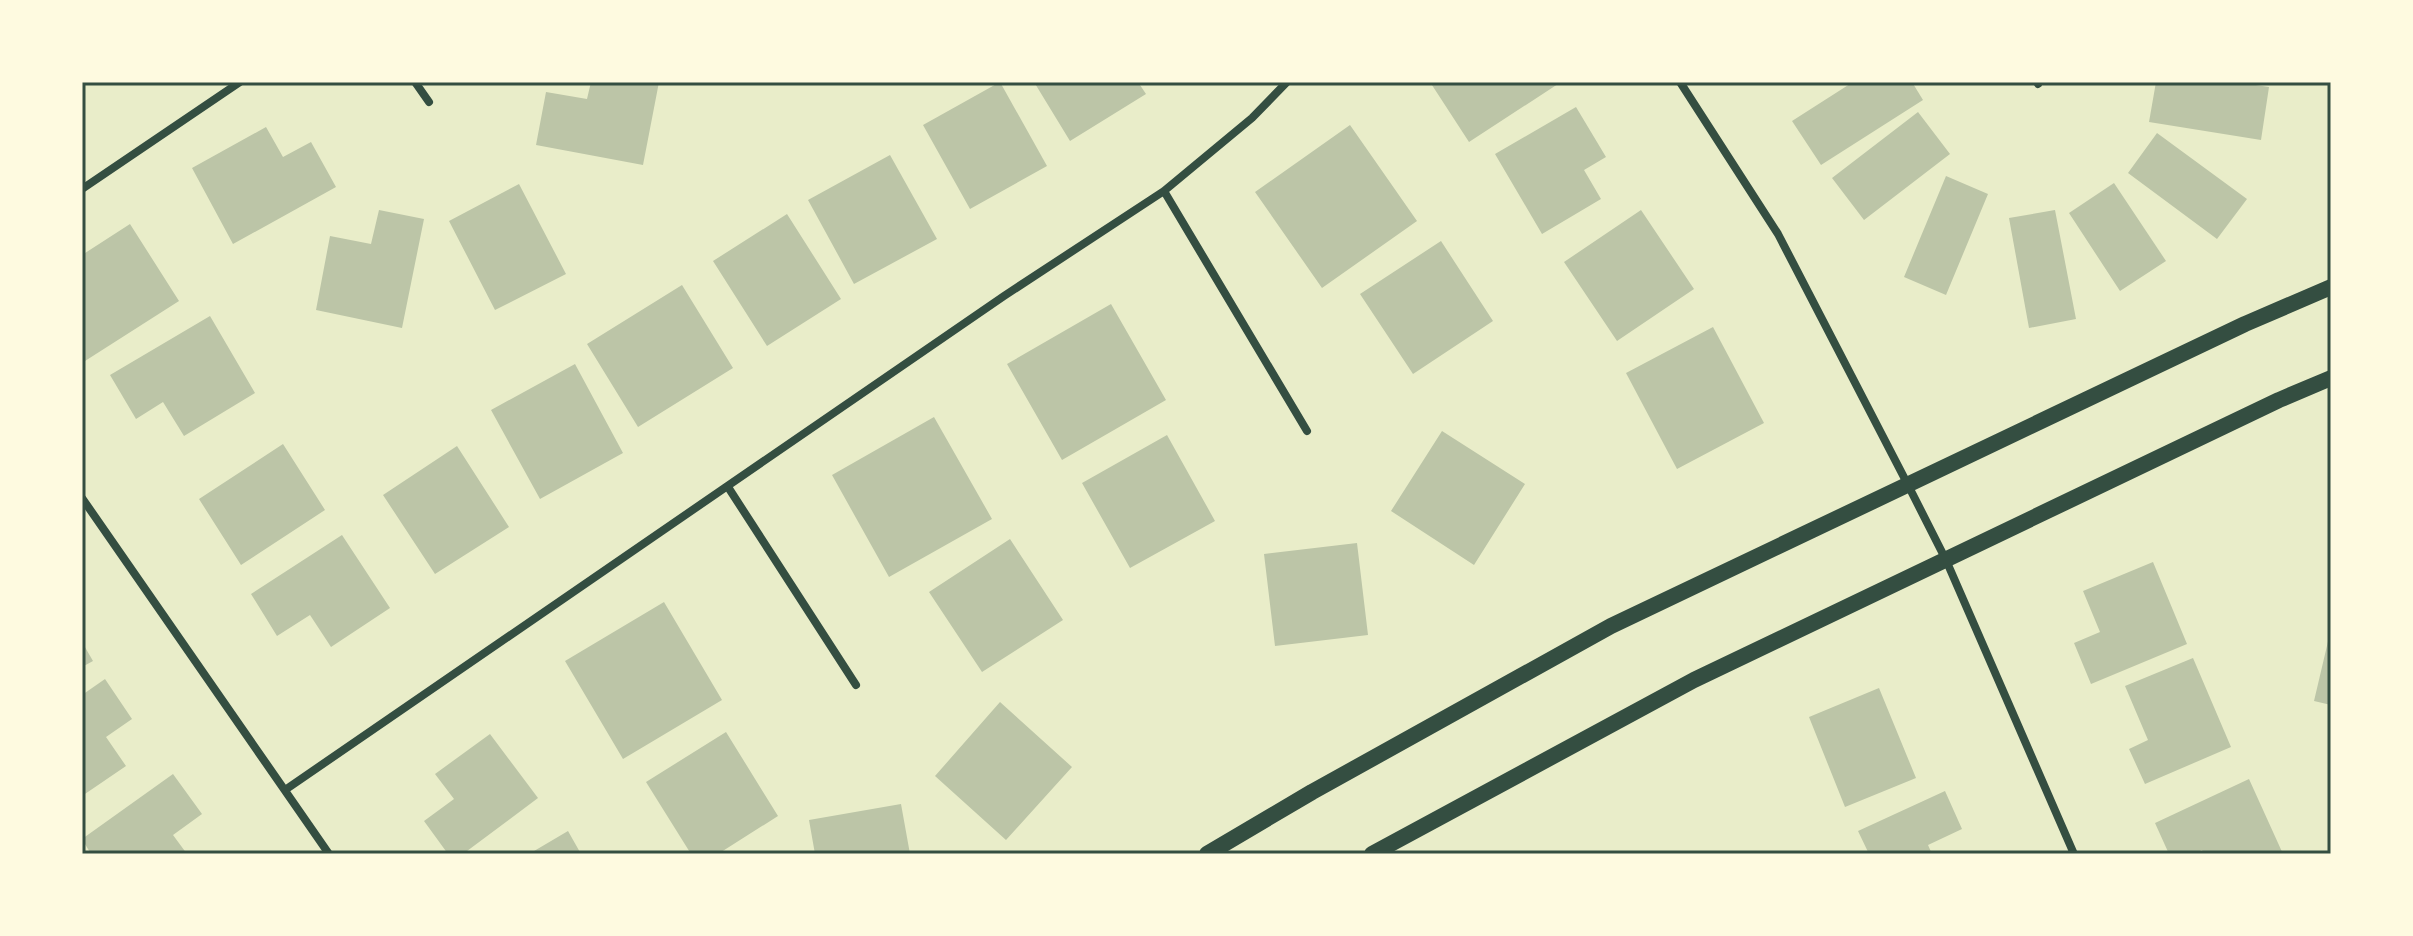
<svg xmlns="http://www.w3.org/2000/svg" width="2413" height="936" font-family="Bitter,serif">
	<rect width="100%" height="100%" fill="#e9edc9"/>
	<path fill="#bcc5a7" d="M591,82H659L643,165L536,145L546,92L587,99Z
		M1000,82L1047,166L970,209L923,125Z
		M1034,82H1138L1146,94L1070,141Z
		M1430,82H1561L1469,142Z
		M1853,82H1912L1923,100L1821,165L1792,121Z
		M2156,82H2236L2269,87L2261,140L2149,122Z
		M1576,107L1606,157L1584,170L1601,199L1542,234L1495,154Z
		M1918,112L1950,154L1864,220L1832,178Z
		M1350,125L1417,221L1322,288L1255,192Z
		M266,127L283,157L311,142L336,187L233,244L192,168Z
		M2157,133L2247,199L2217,239L2128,173Z
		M890,155L937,239L854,284L808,200Z
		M1946,176L1988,194L1946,295L1904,277Z
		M2114,183L2166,261L2120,291L2069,213Z
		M519,184L566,274L495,310L449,221Z
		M379,210L424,219L402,328L316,310L330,236L371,244Z
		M1641,210L1694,289L1617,341L1564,262Z
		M2055,210L2076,319L2029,328L2009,218Z
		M787,214L841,299L767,346L713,261Z
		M130,224L179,301L85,361L82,357V255Z
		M1441,241L1493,321L1413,374L1360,294Z
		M682,285L733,368L638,427L587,344Z
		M1111,304L1166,400L1062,460L1007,364Z
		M210,316L255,393L184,436L163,402L136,419L110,375Z
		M1713,327L1764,423L1677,469L1626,373Z
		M575,364L623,453L540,499L491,410Z
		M934,417L992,519L889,577L832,475Z
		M1442,431L1525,484L1474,565L1391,511Z
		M1167,435L1215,521L1130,568L1082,483Z
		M283,444L325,510L241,565L199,499Z
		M457,446L509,527L435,574L383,495Z
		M342,535L390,608L331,647L310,615L277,636L251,594Z
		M1010,539L1063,620L982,672L929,592Z
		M1357,543L1368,635L1275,646L1264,554Z
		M2153,562L2187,644L2091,684L2074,643L2100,632L2083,591Z
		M664,602L722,700L623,759L565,661Z
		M2330,633H2331V705L2314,701Z
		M82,642L93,661L82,667Z
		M2193,658L2231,747L2145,784L2129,749L2148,740L2125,686Z
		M105,679L132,719L106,737L126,766L82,796V695Z
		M1879,688L1916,778L1845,807L1809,717Z
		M1000,702L1072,767L1006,840L935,776Z
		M726,732L778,816L718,854H691L646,782Z
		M490,734L538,798L463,854H448L424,821L454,799L435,774Z
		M173,774L202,814L173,835L187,854H91L82,839Z
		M2249,779L2283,854H2204L2202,850L2193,854H2169L2155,823Z
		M1945,791L1962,829L1928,845L1932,854H1869L1858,831Z
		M901,804L910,854H815L809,820Z
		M568,831L581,854H529Z"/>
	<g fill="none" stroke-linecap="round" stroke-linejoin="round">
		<path stroke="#344e41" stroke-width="8" d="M415,82L429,102
			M1680,82L1778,234L1908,485L1946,560L2074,854
			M2037,82L2038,84
			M82,189L240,82
			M1164,191L1307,431
			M728,487L856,685
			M82,498L329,854
			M285,790L1004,296L1164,191L1252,118L1287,82"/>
		<path stroke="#344e41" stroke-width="16" d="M1207,854L1312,792L1611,626L2245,324L2331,287
			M1372,854L1694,680L2279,400L2331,378"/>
	</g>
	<rect width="2413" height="936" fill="none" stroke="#fefae0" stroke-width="168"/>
	<rect x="84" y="84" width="2245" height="768" fill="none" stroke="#344e41" stroke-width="3"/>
</svg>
